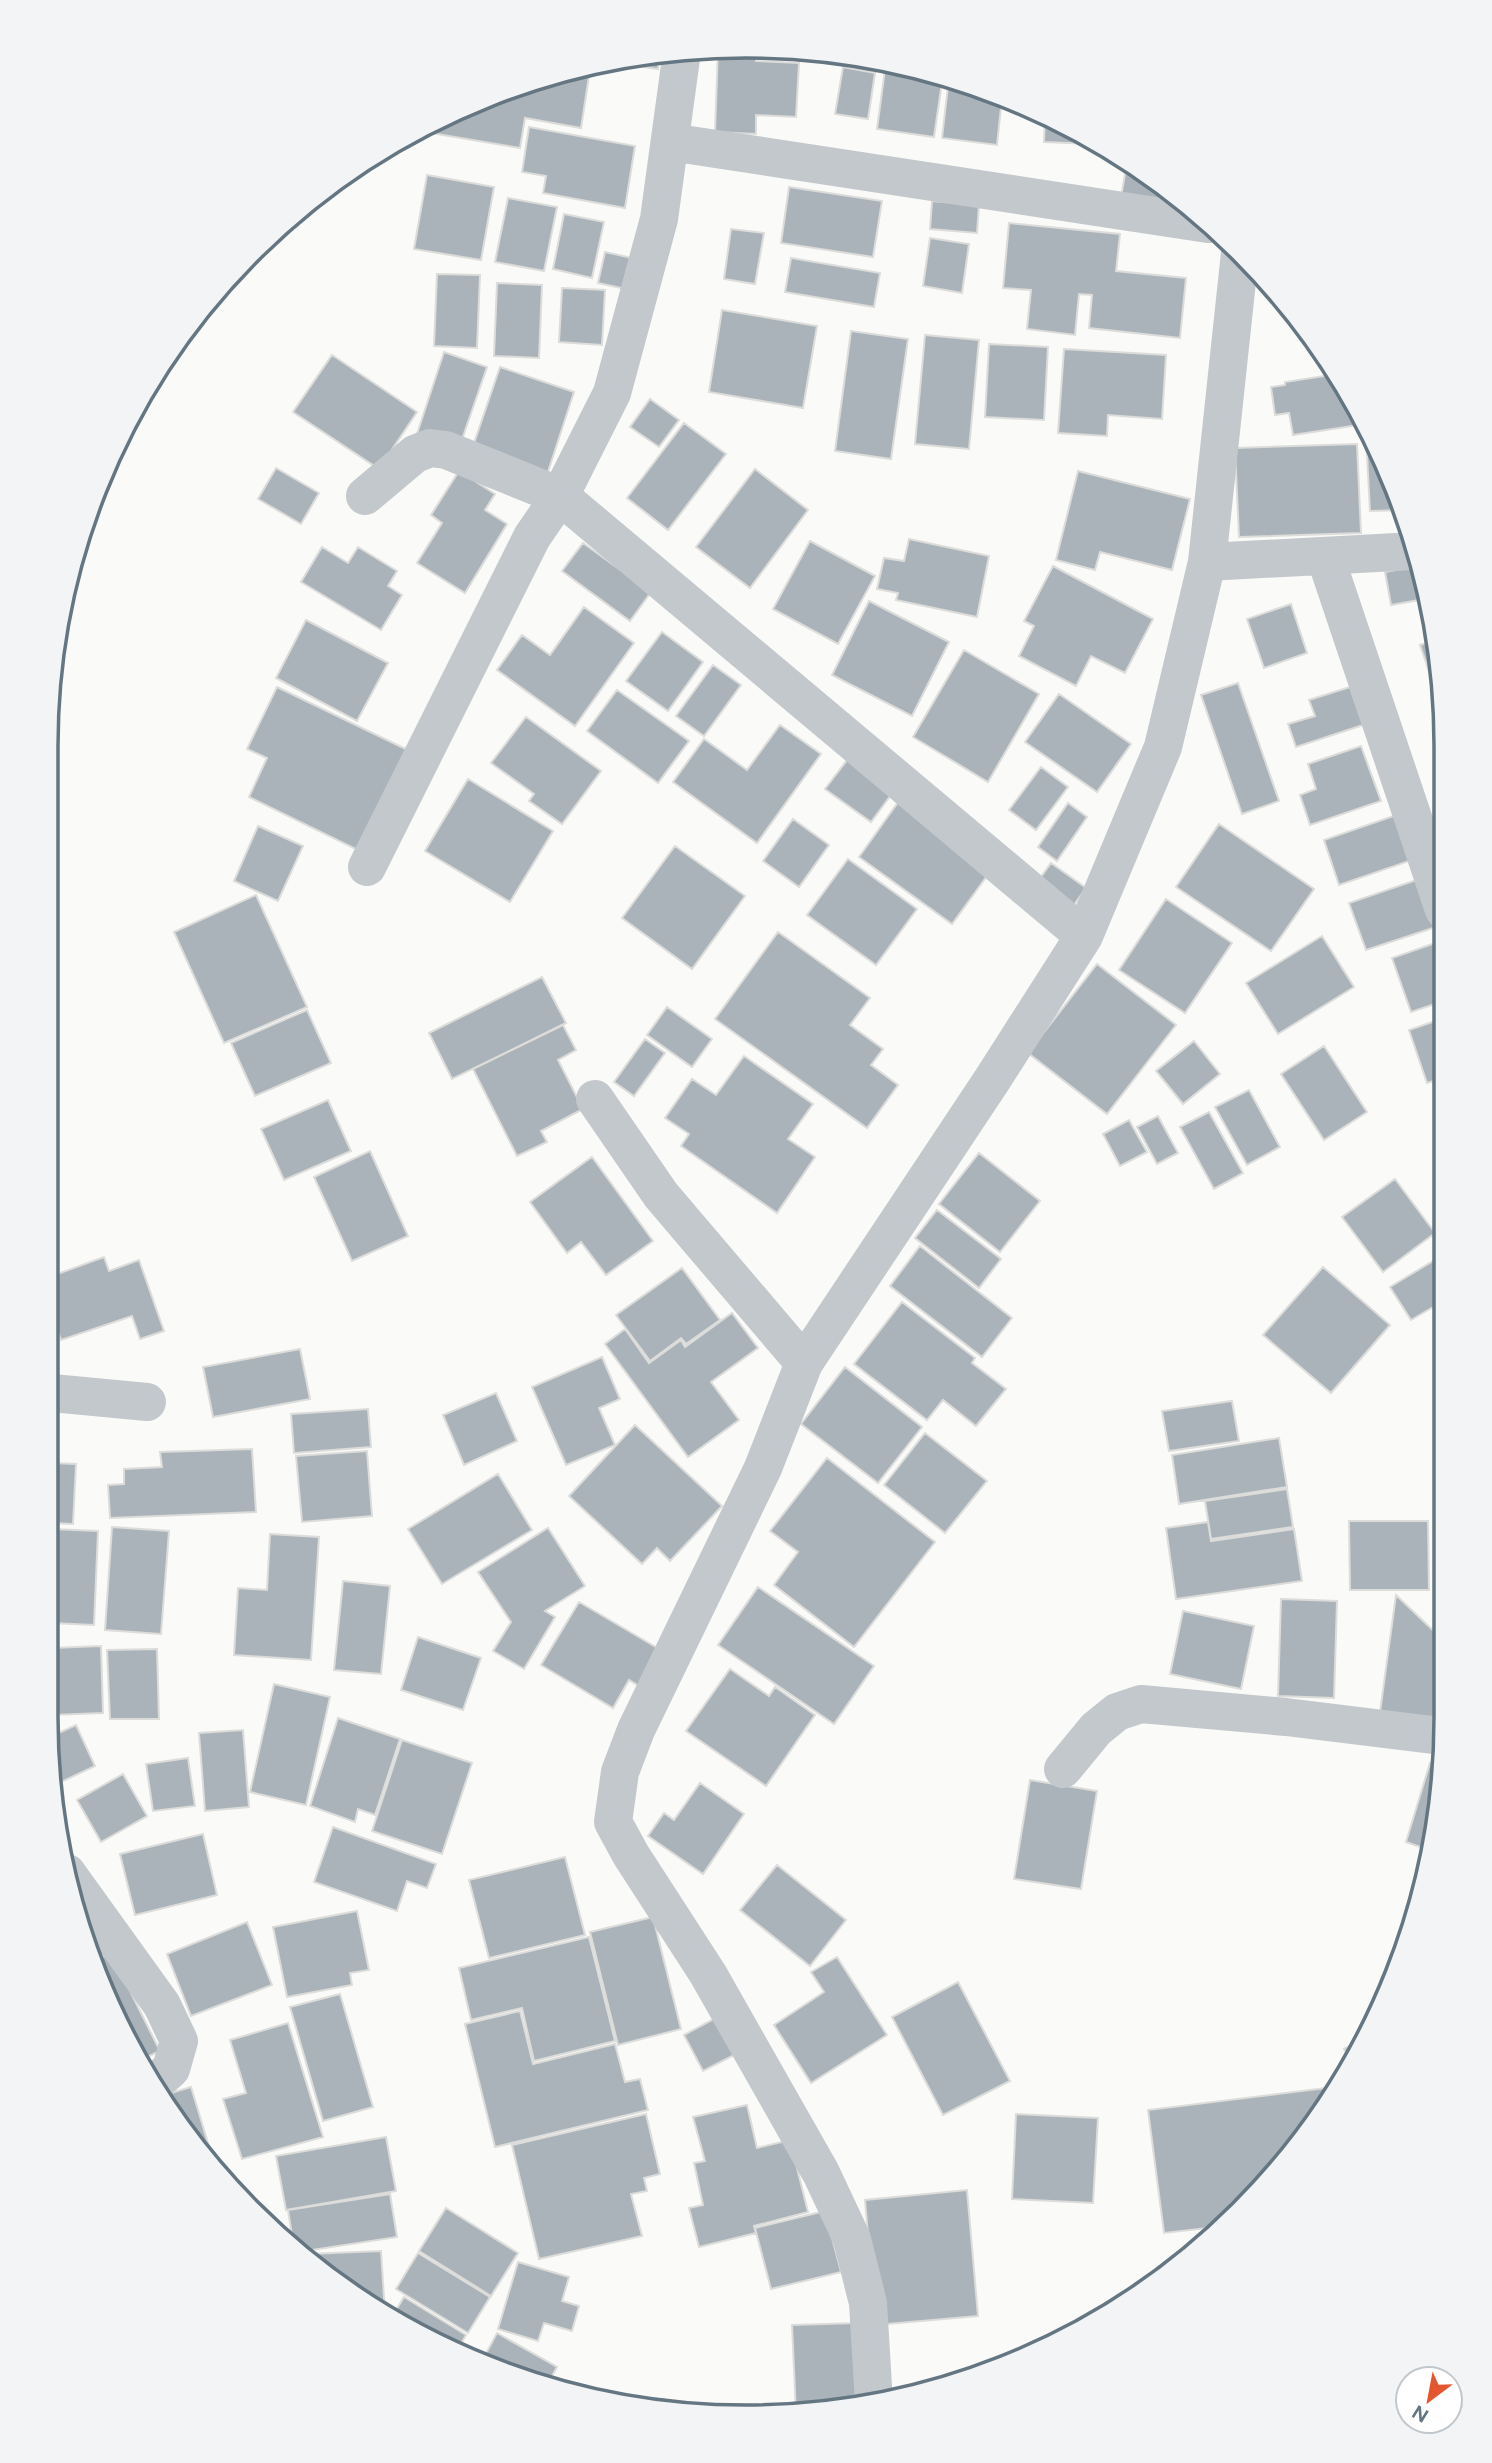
<svg xmlns="http://www.w3.org/2000/svg" width="1492" height="2463" font-family="Figtree,sans-serif">
	<rect width="100%" height="100%" fill="#fafaf8"/>
	<path fill="#aab3b9" stroke="#dcdcda" stroke-width="2" d="M756,48V61L799,63L796,117L756,115V134L715,132L718,49Z
		M660,51L658,69L609,62L654,52Z
		M831,54L871,60V62L831,56Z
		M886,62L927,69L943,75L934,137L877,129Z
		M843,67L875,73L868,119L835,114Z
		M566,72L589,76L581,128L525,118L520,148L419,131L420,129L520,83Z
		M949,78L1002,98L997,145L942,138Z
		M1045,114L1092,141V144L1044,142Z
		M529,127L635,146L625,208L543,193L546,176L522,172Z
		M1127,162L1172,190L1190,207L1120,203Z
		M427,175L494,187L481,260L414,249Z
		M789,187L882,201L873,257L781,243Z
		M508,198L557,207L544,271L495,262Z
		M932,201L979,205L977,233L930,229Z
		M564,214L604,222L592,278L553,269Z
		M1009,223L1120,234L1116,271L1186,278L1180,338L1089,328L1092,295L1079,294L1075,335L1027,329L1031,290L1003,288Z
		M731,229L764,233L755,284L724,279Z
		M930,238L969,244L962,293L923,286Z
		M605,252L641,260L635,291L598,283Z
		M791,258L880,273L874,307L785,292Z
		M437,274L480,275L477,348L434,346Z
		M497,283L542,285L539,358L494,356Z
		M562,288L605,290L602,345L559,342Z
		M722,310L817,326L803,408L709,392Z
		M851,331L908,339L891,459L835,451Z
		M925,335L979,340L969,449L915,444Z
		M989,344L1048,347L1044,420L985,417Z
		M1064,349L1166,355L1162,419L1108,415L1107,436L1058,433Z
		M444,352L487,367L459,448L417,434Z
		M332,355L417,412L379,469L293,412Z
		M500,367L574,392L544,484L469,458Z
		M1337,374L1353,396L1365,424L1293,435L1289,413L1275,415L1271,387L1285,385V382Z
		M650,399L679,420L659,447L630,427Z
		M684,423L726,454L668,530L627,498Z
		M1366,436H1371L1405,510L1370,511Z
		M1357,444L1361,533L1239,537L1235,448Z
		M276,468L319,493L301,524L258,499Z
		M755,469L808,510L750,588L696,547Z
		M459,471L495,494L485,510L507,524L465,593L417,563L442,523L431,515Z
		M1078,471L1190,499L1172,570L1100,552L1095,570L1056,560Z
		M909,539L989,556L977,617L896,600L898,593L877,589L884,558L904,561Z
		M810,541L875,576L838,644L773,609Z
		M583,543L651,592L630,621L562,571Z
		M322,547L348,563L358,547L397,571L388,586L402,595L381,630L301,582Z
		M1053,566L1153,619L1125,673L1091,656L1076,686L1019,656L1034,626L1024,621Z
		M1418,566L1431,628L1424,629L1419,600L1391,605L1385,572Z
		M869,601L949,642L912,716L832,675Z
		M1291,604L1307,653L1264,668L1247,619Z
		M584,607L634,643L575,726L497,670L522,635L550,655Z
		M306,620L388,663L357,721L276,678Z
		M662,632L703,662L668,711L626,681Z
		M1433,641L1445,700L1440,703L1420,645Z
		M964,650L1039,694L988,782L913,737Z
		M713,665L741,685L704,736L676,716Z
		M1238,683L1279,801L1242,814L1201,695Z
		M277,687L416,754L368,855L249,797L267,758L247,749Z
		M1350,687L1363,725L1296,747L1288,724L1315,716L1309,700Z
		M617,690L689,741L658,783L587,731Z
		M1059,694L1131,744L1097,792L1025,742Z
		M526,717L601,771L562,824L529,801L534,794L491,763Z
		M780,725L821,754L757,843L673,782L704,739L747,770Z
		M1361,746L1381,801L1310,825L1300,795L1316,789L1308,764Z
		M854,751L899,784L871,822L825,789Z
		M1041,767L1068,787L1036,830L1009,810Z
		M468,779L553,831L510,902L425,851Z
		M899,801L992,869L952,924L859,857Z
		M1068,803L1087,817L1057,861L1038,847Z
		M1402,813L1418,858L1339,885L1324,840Z
		M793,819L829,845L799,887L763,861Z
		M1219,824L1314,889L1271,951L1176,887Z
		M258,826L303,846L278,901L234,881Z
		M675,846L745,896L692,969L622,918Z
		M848,859L917,909L876,965L807,915Z
		M1051,863L1086,888L1071,909L1036,884Z
		M1425,877L1442,925L1366,950L1349,903Z
		M256,895L307,1007L224,1043L174,932Z
		M1166,899L1232,943L1185,1013L1119,970Z
		M778,932L870,998L850,1025L883,1049L871,1065L898,1085L867,1128L715,1019Z
		M1322,936L1354,987L1278,1034L1246,983Z
		M1444,940V1001L1411,1012L1392,958Z
		M1097,964L1176,1025L1107,1114L1028,1053Z
		M542,977L566,1023L452,1079L429,1033Z
		M667,1007L712,1039L692,1067L647,1035Z
		M307,1010L331,1063L255,1096L231,1043Z
		M1444,1018L1443,1078L1427,1083L1409,1030Z
		M563,1025L576,1050L558,1060L583,1109L541,1131L547,1142L517,1156L473,1069Z
		M645,1039L665,1053L634,1096L614,1082Z
		M1194,1041L1220,1074L1183,1104L1156,1071Z
		M1324,1046L1367,1112L1324,1140L1281,1074Z
		M744,1056L813,1104L788,1139L815,1157L777,1213L681,1146L689,1134L665,1118L692,1079L716,1095Z
		M1249,1090L1280,1147L1247,1165L1215,1107Z
		M328,1100L351,1151L284,1180L261,1129Z
		M1209,1112L1243,1173L1214,1189L1180,1127Z
		M1158,1116L1178,1153L1157,1164L1137,1127Z
		M1129,1120L1147,1152L1120,1166L1103,1134Z
		M370,1151L408,1236L352,1261L314,1177Z
		M979,1153L1040,1201L1000,1252L939,1204Z
		M592,1157L653,1241L606,1275L581,1242L567,1253L530,1202Z
		M1395,1179L1435,1233L1383,1272L1342,1217Z
		M937,1210L1001,1259L979,1288L915,1238Z
		M920,1246L1012,1318L982,1357L890,1286Z
		M1443,1255V1301L1411,1320L1390,1287Z
		M104,1257L109,1271L139,1260L164,1331L140,1339L132,1316L61,1340L52,1313V1276Z
		M1323,1267L1390,1325L1331,1393L1263,1335Z
		M682,1268L720,1320L686,1344L681,1338L650,1361L616,1315Z
		M902,1302L975,1358L972,1363L1006,1389L976,1426L943,1400L927,1420L854,1364Z
		M732,1313L758,1348L711,1382L739,1420L688,1457L605,1344L625,1329L649,1363L681,1340L685,1347Z
		M300,1349L310,1399L213,1417L203,1367Z
		M602,1357L620,1399L599,1408L615,1445L566,1465L532,1387Z
		M845,1367L922,1427L878,1483L801,1424Z
		M496,1393L517,1441L464,1465L443,1415Z
		M1232,1401L1239,1441L1169,1451L1162,1411Z
		M368,1409L371,1447L294,1453L291,1414Z
		M635,1425L722,1506L670,1561L657,1548L642,1564L569,1496Z
		M925,1433L987,1481L945,1533L884,1485Z
		M1279,1438L1287,1487L1179,1504L1172,1455Z
		M252,1449L256,1512L110,1518L108,1485L124,1484V1469L162,1467L160,1452Z
		M367,1451L372,1516L302,1522L296,1456Z
		M827,1458L935,1542L854,1647L774,1585L798,1552L770,1531Z
		M52,1463L76,1464L73,1524L52,1523Z
		M498,1474L532,1530L442,1584L408,1529Z
		M1287,1489L1293,1527L1211,1539L1205,1501Z
		M1349,1521H1428L1429,1590H1350Z
		M1208,1522L1211,1541L1294,1529L1302,1581L1176,1599L1166,1528Z
		M112,1527L169,1531L161,1634L105,1630Z
		M548,1528L585,1586L545,1611L555,1617L524,1669L493,1651L511,1622L478,1572Z
		M52,1529L98,1531L94,1625L52,1623Z
		M270,1534L319,1537L311,1660L234,1655L238,1588L267,1590Z
		M343,1581L390,1586L381,1674L334,1670Z
		M758,1587L874,1666L834,1724L718,1645Z
		M1396,1595L1441,1638V1718L1380,1712Z
		M1281,1599L1337,1601L1334,1698L1278,1696Z
		M579,1602L671,1656L649,1692L629,1680L613,1708L541,1665Z
		M1183,1611L1254,1626L1241,1689L1170,1674Z
		M418,1637L481,1658L463,1710L401,1690Z
		M101,1646L103,1713L52,1715V1648Z
		M157,1649L159,1719H110L107,1650Z
		M730,1669L769,1696L775,1687L815,1715L766,1786L686,1731Z
		M274,1684L330,1697L306,1805L250,1792Z
		M338,1718L400,1739L375,1815L358,1809L355,1822L310,1806Z
		M76,1725L95,1766L61,1782L52,1762V1736Z
		M243,1730L249,1807L205,1811L199,1733Z
		M402,1740L472,1763L442,1854L372,1831Z
		M188,1758L195,1806L153,1811L146,1764Z
		M1430,1763L1441,1766V1808L1429,1850L1406,1842Z
		M123,1774L147,1816L101,1842L77,1800Z
		M1030,1780L1097,1791L1081,1889L1014,1879Z
		M700,1783L744,1814L703,1874L648,1836L664,1813L674,1820Z
		M333,1827L436,1864L427,1888L407,1881L397,1911L314,1882Z
		M203,1834L217,1895L135,1915L120,1854Z
		M565,1857L585,1935L489,1958L469,1880Z
		M777,1865L846,1920L810,1966L740,1910Z
		M357,1911L369,1970L350,1973L352,1985L287,1997L273,1927Z
		M653,1917L681,2029L618,2045L590,1932Z
		M247,1922L272,1985L191,2016L167,1954Z
		M589,1937L615,2041L534,2061L522,2008L471,2020L459,1968Z
		M111,1953L160,2051L139,2061L118,2027L91,1963Z
		M837,1957L887,2035L811,2083L774,2025L824,1992L811,1972Z
		M958,1982L1010,2081L943,2115L892,2017Z
		M340,1994L373,2107L323,2121L290,2007Z
		M520,2011L533,2064L615,2044L625,2082L640,2079L648,2110L495,2147L465,2024Z
		M723,2014L742,2051L703,2071L684,2035Z
		M288,2023L323,2137L242,2159L223,2099L246,2093L230,2040Z
		M1362,2039L1350,2060L1344,2049Z
		M191,2087L214,2163L209,2165L190,2143L161,2096Z
		M1334,2087L1302,2143L1241,2213L1225,2226L1164,2233L1148,2110Z
		M747,2105L757,2148L790,2140L808,2212L754,2226L756,2233L699,2247L689,2208L703,2205L694,2163L705,2161L693,2117Z
		M646,2114L660,2174L644,2178L647,2191L631,2194L642,2236L539,2259L512,2145Z
		M1016,2114L1098,2118L1093,2203L1012,2199Z
		M386,2137L396,2191L286,2210L276,2156Z
		M967,2190L978,2316L876,2325L865,2200Z
		M390,2194L397,2237L299,2252L294,2248L288,2210Z
		M446,2208L518,2253L491,2296L419,2251Z
		M825,2211L841,2272L771,2289L755,2228Z
		M381,2251L385,2313L356,2299L308,2260V2254Z
		M418,2253L490,2297L468,2333L396,2289Z
		M518,2262L569,2277L562,2301L579,2306L572,2331L544,2323L538,2341L498,2329Z
		M404,2297L466,2335L458,2349L392,2317Z
		M857,2323L861,2406L838,2411L796,2414L792,2325Z
		M497,2333L557,2367L546,2387L521,2380L482,2361Z"/>
	<g fill="none" stroke-linecap="round" stroke-linejoin="round">
		<path stroke="#c3c8cc" stroke-width="38" d="M670,142L1208,224
			M365,496L415,454L430,448L446,450L560,496L1084,936
			M1325,556L1444,910
			M1207,562L1415,551
			M367,867L532,537L560,496L612,393L659,219L682,51
			M595,1099L661,1195L804,1363
			M52,1393L147,1402
			M1063,1769L1096,1729L1117,1712L1141,1704L1286,1717L1441,1736
			M67,1873L162,2005L179,2041L171,2069L154,2084
			M874,2403L868,2303L852,2239L821,2173L708,1974L631,1855L613,1822L620,1772L636,1730L763,1468L804,1363L992,1080L1084,936L1163,747L1207,562L1240,253"/>
	</g>
	<path d="M0 0H1492V2463H0ZM746 58H746A688 688 0 0 1 1434 746V1717A688 688 0 0 1 746 2405H746A688 688 0 0 1 58 1717V746A688 688 0 0 1 746 58Z" fill="#f3f4f5" fill-rule="evenodd"/>
	<path fill="none" stroke="#657683" stroke-width="3.5" d="M746 58H746A688 688 0 0 1 1434 746V1717A688 688 0 0 1 746 2405H746A688 688 0 0 1 58 1717V746A688 688 0 0 1 746 58Z"/>
	<g transform="translate(1429 2400) rotate(212)"><circle r="33" fill="#ffffff" stroke="#c1c8cd" stroke-width="2"/>
	<path d="M0-5L12 26L0 18L-12 26Z" fill="#e4572e"/>
	<text y="-10" font-size="19" font-weight="bold" text-anchor="middle" fill="#657683">N</text>
	</g>
</svg>
